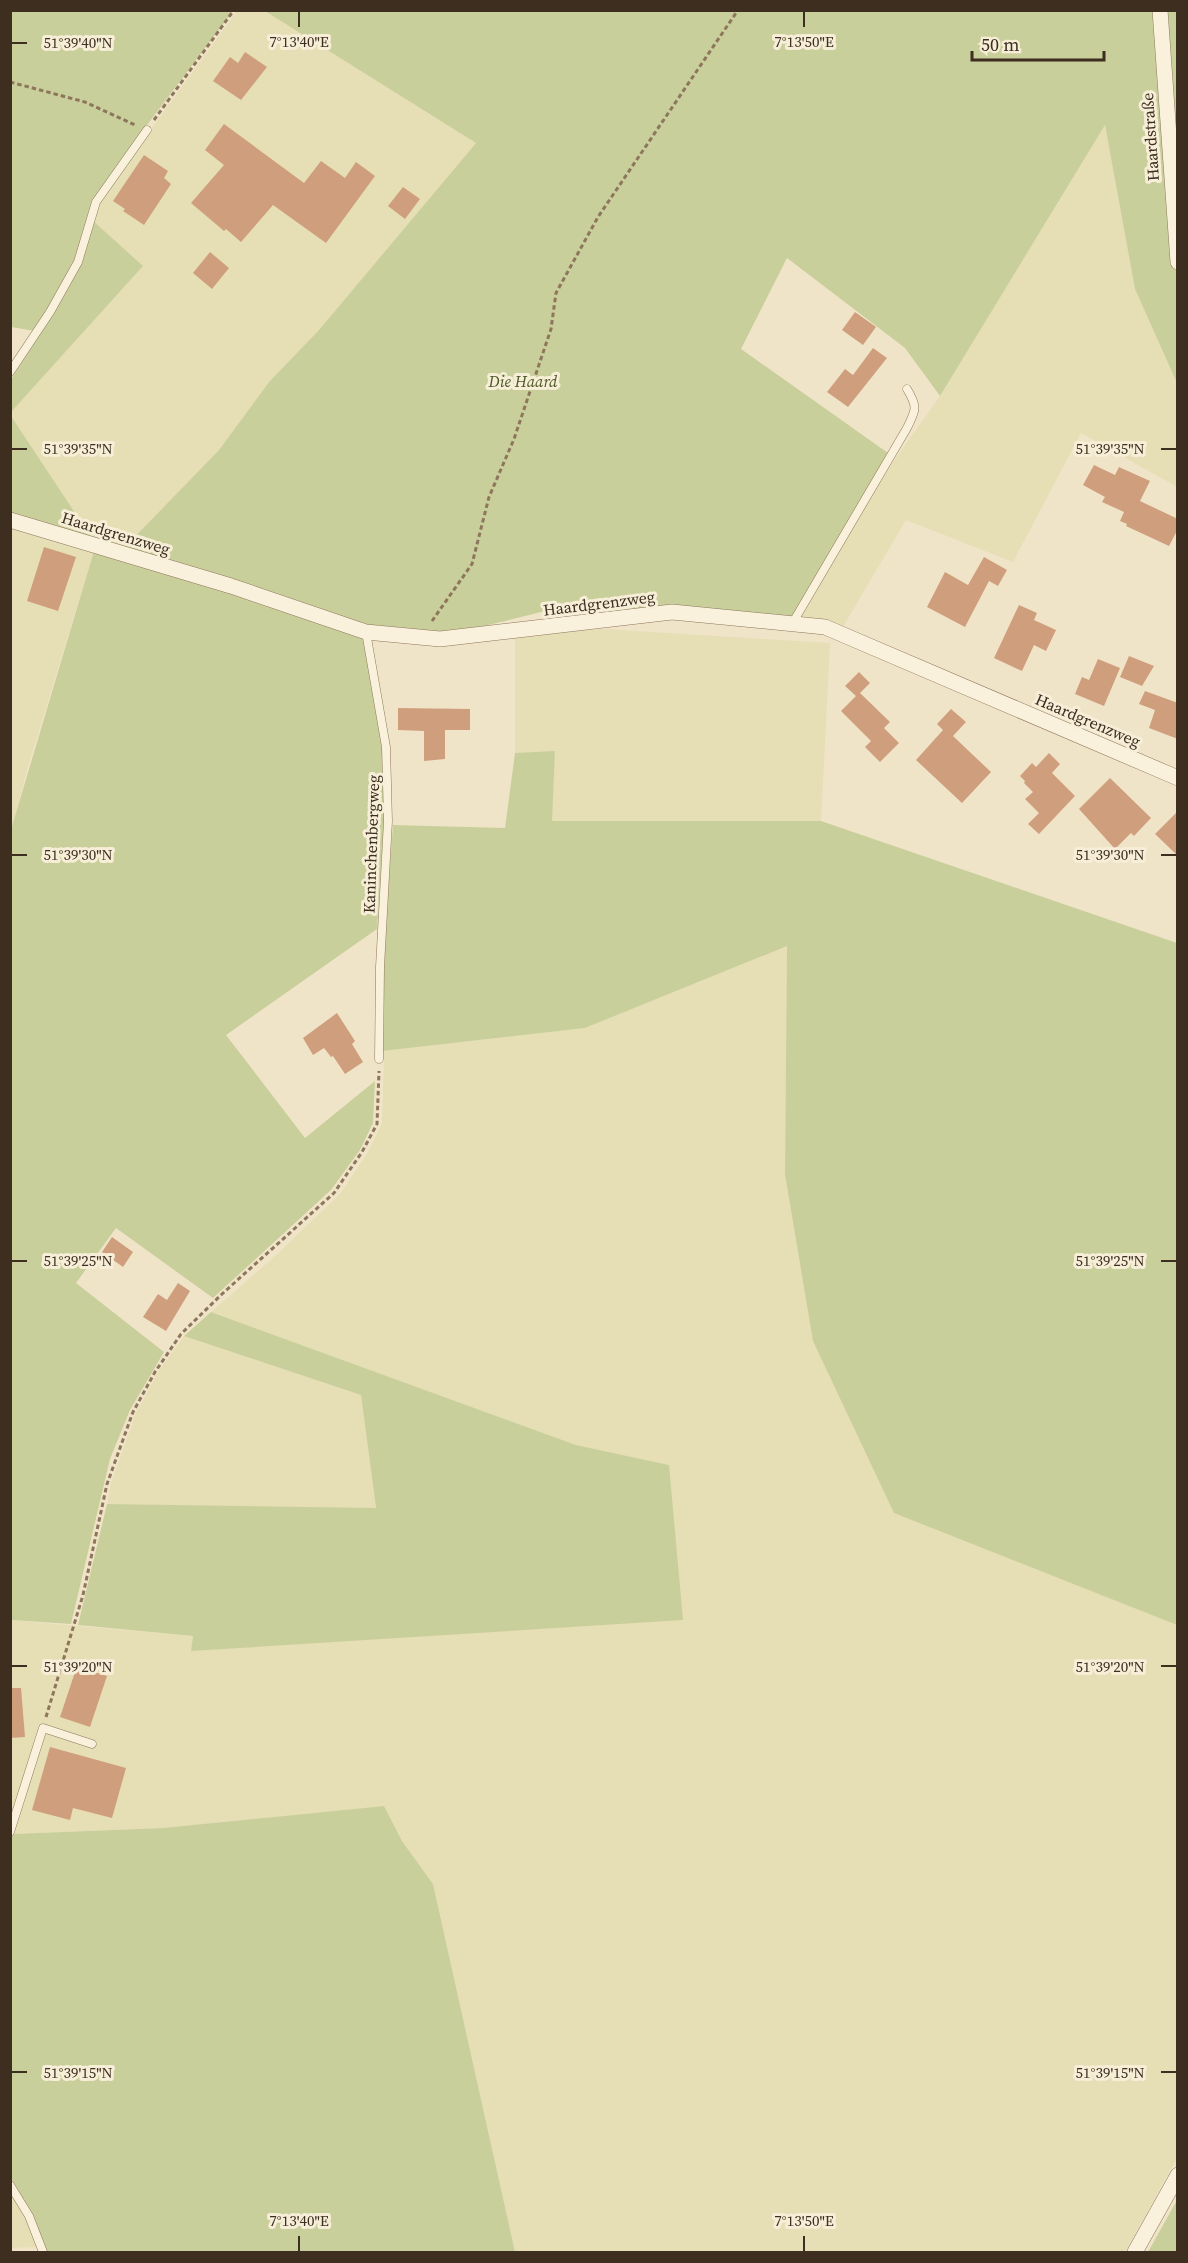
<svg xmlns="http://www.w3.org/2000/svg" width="1188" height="2263" font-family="'Source Serif 4',serif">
	<rect width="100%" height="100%" fill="#f0e4c8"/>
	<path fill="#e6deb5" d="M237,11H265L476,143L319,330L269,382L219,450L123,549L91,537L11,416L10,412L142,267L92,220L97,203Z
		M1105,125L1135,289L1177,383V487L1081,433L1013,562L906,520L841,630L796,621L891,465L940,396Z
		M11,527L94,551L28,767L11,831Z
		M604,629L830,643L821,821H551L555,752L515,753V633Z
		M787,946L785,1174L894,1512L1177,1625V2158L1125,2252H515L433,1884L402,1841L384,1806L163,1828L11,1834L10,1620L193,1636L191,1651L669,1465L576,1445L211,1312L274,1257L340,1194L368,1152L382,1123L384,1061L382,1051L585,1028Z
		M184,1336L361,1395L376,1509L107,1504L111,1483L136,1413L158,1372Z
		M10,2192L25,2217L37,2247L11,2248Z"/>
	<path fill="#c9cf9b" d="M10,11H233L144,129L94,201L75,262L35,331L11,327Z
		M265,11H1177V383L1135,289L1105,125L940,396L905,348L787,258L741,349L888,453L791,619L671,610L565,606L440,637L366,631L123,549L219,450L269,382L319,330L476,143Z
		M92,220L143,266L11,412L10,381L68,289L80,265Z
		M11,416L91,537L11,513Z
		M94,551L364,634L383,746L384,820L377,929L226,1035L305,1138L375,1081L373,1123L360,1150L331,1190L213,1298L116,1228L76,1283L164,1352L130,1410L110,1459L71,1624L11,1620L10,833Z
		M555,751L552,821H821L1177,943V1625L894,1513L813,1341L785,1174L787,946L585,1028L382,1051L385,926L393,825L505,828L515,753Z
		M211,1312L576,1445L669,1465L683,1620L191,1651L193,1636L78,1625L107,1504L376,1508L361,1395L184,1336Z
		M384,1806L402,1841L433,1884L515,2252H47L32,2214L11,2178L10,1841L13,1834L163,1828Z
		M1177,2200V2252H1148Z"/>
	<path fill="#cf9f7d" d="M245,52L267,67L241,100L213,81L230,57L238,63Z
		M224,124L304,183L321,161L345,178L356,162L375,176L326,243L273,205L241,242L226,229L224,231L191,203L224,165L205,150Z
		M144,155L168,171L164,178L171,184L144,225L123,211L125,209L113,201Z
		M403,187L420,199L405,219L388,206Z
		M210,252L229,268L212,289L193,273Z
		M855,312L876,327L863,345L842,330Z
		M873,348L887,358L848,407L827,392L845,369L853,375Z
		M1094,465L1115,475L1119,467L1150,481L1140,501L1178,519V529L1169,546L1126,526L1127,524L1120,521L1124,512L1102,502L1105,497L1083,485Z
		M44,547L76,557L58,611L27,601Z
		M984,557L1007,570L998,586L989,581L965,627L927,607L945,572L968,585Z
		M1019,605L1037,613L1034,620L1056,630L1046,651L1034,645L1022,671L994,658Z
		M1129,656L1154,666L1142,686L1120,677Z
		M1098,659L1120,668L1104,706L1075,694L1082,677L1089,680Z
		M859,672L870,683L860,693L890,722L884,728L899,743L880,762L865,747L871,741L841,711L856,696L845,686Z
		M1145,691L1178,703V739L1149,728L1155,710L1139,704Z
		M398,708L470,709V730H445V759L424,761V731L398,730Z
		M951,709L966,722L953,736L991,772L962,803L916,760L943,730L937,724Z
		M1049,753L1060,764L1052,773L1075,796L1039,834L1028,824L1039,813L1025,799L1033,792L1024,783L1025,781L1020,776L1032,763L1036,767Z
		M1110,778L1151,818L1134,836L1131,833L1115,849L1079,809Z
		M1178,811V856L1155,834Z
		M337,1013L355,1041L352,1044L363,1062L345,1074L333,1056L331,1057L324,1048L313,1055L303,1038Z
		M112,1237L133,1252L123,1267L102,1252Z
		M178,1283L190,1291L166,1331L143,1317L158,1294L167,1300Z
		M77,1666L107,1676L90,1727L60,1717Z
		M10,1688H21L25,1737L10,1738Z
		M50,1747L126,1768L112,1818L73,1808L70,1820L32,1810Z"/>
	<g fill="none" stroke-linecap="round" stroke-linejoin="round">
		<g stroke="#8d765c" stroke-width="9">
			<path id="service" d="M10,372L50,312L78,262L96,202L147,130
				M792,624L907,428C916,410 918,407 907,389
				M366,632L386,747L388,821L380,967L379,1059
				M10,1832L43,1728L92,1744
				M10,2185L29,2216L43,2252"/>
		</g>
		<g stroke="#8d765c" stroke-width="16">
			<path id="minor" d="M1160,10L1178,262
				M10,520L231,586L366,632L440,639L672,612L825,627L1178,778
				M1135,2252L1178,2175"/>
		</g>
		<path stroke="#8d765c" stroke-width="3" stroke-dasharray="4.5 3" stroke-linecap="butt" d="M10,82L85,102L135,125
			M154,120L234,10
			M432,621L472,564L489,497L514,439L551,329L556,293L598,217L738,10
			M46,1717L83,1595L107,1484L133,1412L155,1372L181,1334L222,1294L334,1193L362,1152L377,1124L379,1071"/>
		<use href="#service" stroke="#faf1dc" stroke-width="8"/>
		<use href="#minor" stroke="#faf1dc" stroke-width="15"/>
	</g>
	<path fill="none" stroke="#3d2e20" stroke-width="2" d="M299,12V27M804,12V27M12,43H27M12,449H27M1161,449H1176M12,855H27M1161,855H1176M12,1261H27M1161,1261H1176M12,1666H27M1161,1666H1176M12,2072H27M1161,2072H1176M299,2236V2251M804,2236V2251"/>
	<g text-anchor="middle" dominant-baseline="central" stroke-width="6" stroke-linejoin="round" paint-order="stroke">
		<g font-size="16" fill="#3d2e20" stroke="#f7eed8">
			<text transform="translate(1150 137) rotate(-94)">Haardstraße</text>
			<text transform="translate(116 533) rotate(17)">Haardgrenzweg</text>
			<text transform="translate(599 603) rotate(-7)">Haardgrenzweg</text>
			<text transform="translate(1088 720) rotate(23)">Haardgrenzweg</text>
			<text transform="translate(371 844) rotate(-88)">Kaninchenbergweg</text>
		</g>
		<g font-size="16" font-style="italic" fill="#4d5a26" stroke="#f7eed8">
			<text x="523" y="381">Die Haard</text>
		</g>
	</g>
	<g font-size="15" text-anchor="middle" fill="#3d2e20" stroke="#f7eed8" stroke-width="6" stroke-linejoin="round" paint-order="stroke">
		<text x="299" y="47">7°13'40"E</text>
		<text x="804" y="47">7°13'50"E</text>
		<text x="78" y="48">51°39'40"N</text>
		<text x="78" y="454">51°39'35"N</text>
		<text x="1110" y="454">51°39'35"N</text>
		<text x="78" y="860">51°39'30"N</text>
		<text x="1110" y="860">51°39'30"N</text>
		<text x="78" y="1266">51°39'25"N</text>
		<text x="1110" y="1266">51°39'25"N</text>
		<text x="78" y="1672">51°39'20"N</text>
		<text x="1110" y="1672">51°39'20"N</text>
		<text x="78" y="2078">51°39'15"N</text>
		<text x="1110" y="2078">51°39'15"N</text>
		<text x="299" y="2226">7°13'40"E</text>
		<text x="804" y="2226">7°13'50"E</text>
	</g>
	<rect width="1188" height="2263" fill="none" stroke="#3d2e20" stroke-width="24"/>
	<path d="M972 51v9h132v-9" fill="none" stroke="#3d2e20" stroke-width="3"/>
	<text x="981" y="51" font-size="18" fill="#3d2e20" stroke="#f7eed8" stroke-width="4.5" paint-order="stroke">50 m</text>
</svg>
